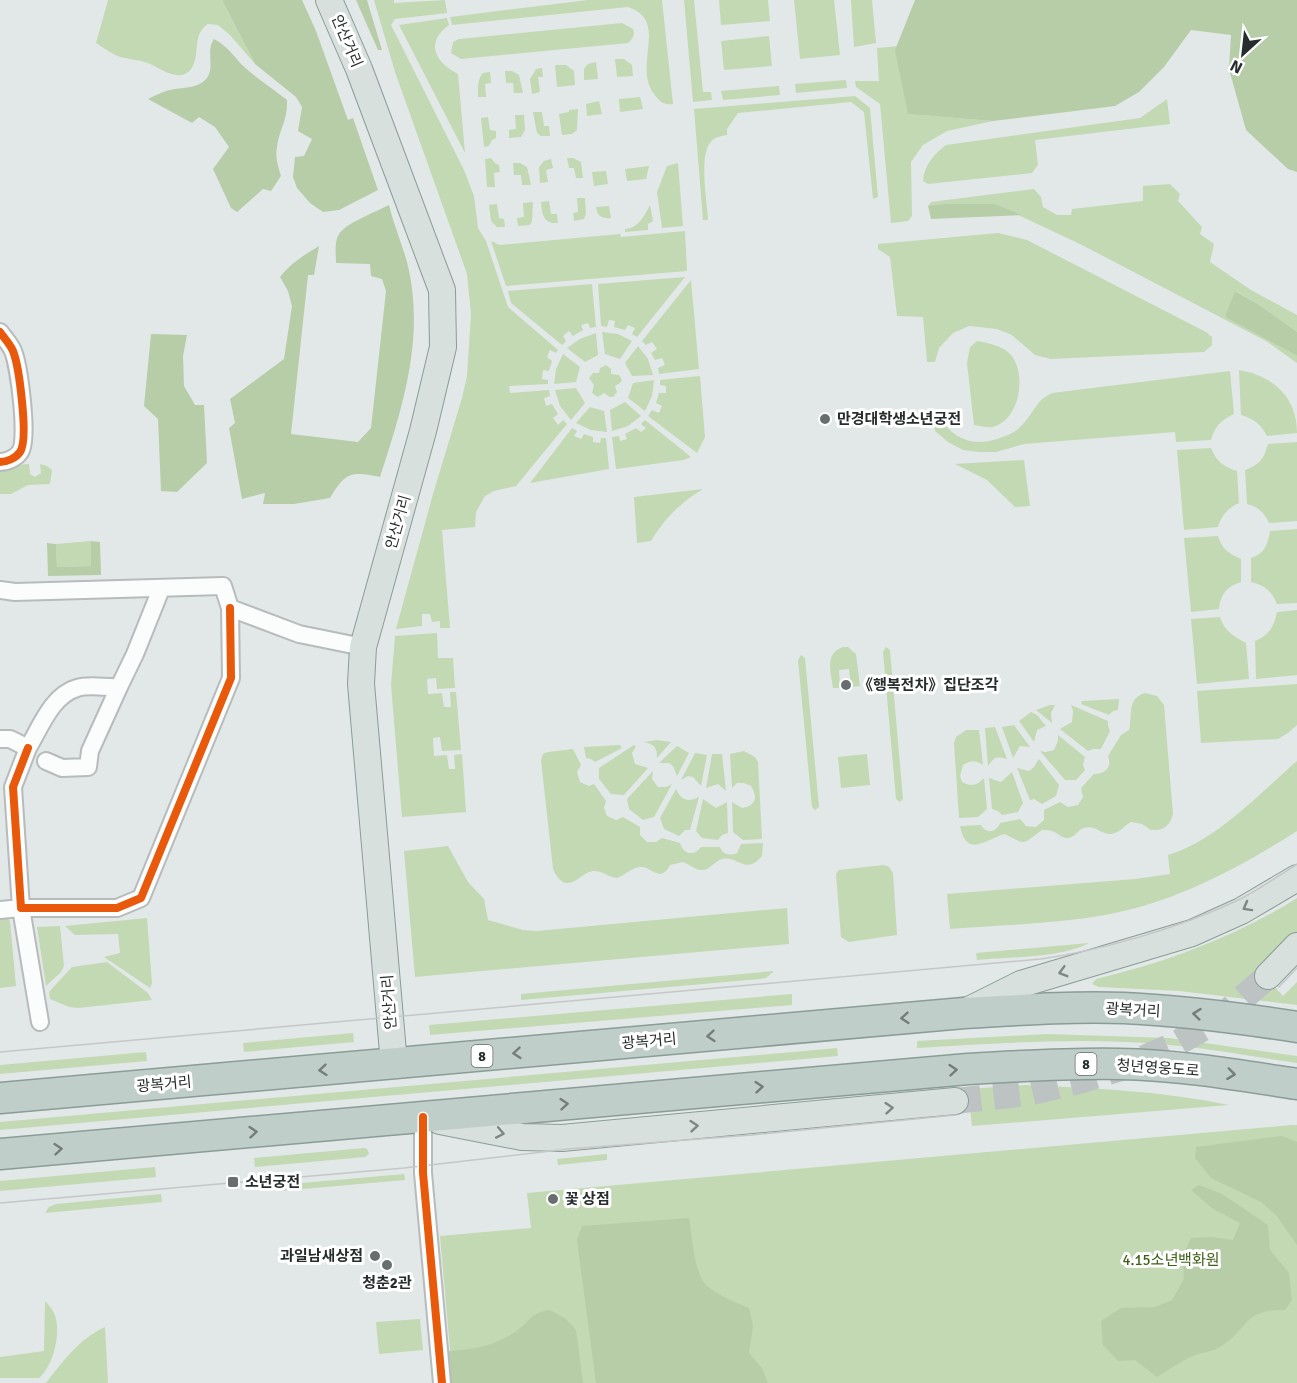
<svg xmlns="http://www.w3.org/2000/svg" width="1297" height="1383" font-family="Signika,'Noto Sans KR',sans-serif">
	<rect width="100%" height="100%" fill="#e2e8e8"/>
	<path fill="#c2d9b3" d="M108,0H222L255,64L230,35L218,25L208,24C192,35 200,51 193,66C182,86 160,68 148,63C139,60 129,59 120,57C112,54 104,48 96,43Z
		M374,0H394V3L445,0L447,13L395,19L391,25L464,170L474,196L478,228L486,241L508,307L558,350L556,353L550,350L547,357L552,361L549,371L543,370L542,379L548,380V384L509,386L510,393L549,390L550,396L544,398L546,406L552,404L558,414L553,418L558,425L563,420L567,424L516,486L494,491L485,496L476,512L475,527L442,530L450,628H440V621L432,622L430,614H422V626L396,629L433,494L462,398L467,376L471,314L467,274L395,72Z
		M588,0H662L673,104C663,105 660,102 654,94C632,65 670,21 628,7L452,25L450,17Z
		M684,0H694L703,92H711L712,100L693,102Z
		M719,0H768L770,21L721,25Z
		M794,0H834L840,55L800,59Z
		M851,0H872L876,43L854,47Z
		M447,18L449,25C424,43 436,63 458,74L465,153L399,25Z
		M622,23L633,29C635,35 633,39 628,43L461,59L451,53L453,42L459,39Z
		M769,36L772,66L724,70L721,41Z
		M898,46L909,114L993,121L947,131L923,145L911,162L912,216L908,221L891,223L880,104L856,87L855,81H879L877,48Z
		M615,59H624L632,65L633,76L617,77Z
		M596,62L598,79L584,80V69L588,64Z
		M555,65H566L574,71L575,85L557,87Z
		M542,68L543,77H538L540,92L532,94L530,79L536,69Z
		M505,71H512L519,75L523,93H514L513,83H506Z
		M490,72L491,83L485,84L486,97H478C478,88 477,80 483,73Z
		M846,80L847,88L796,93L795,84Z
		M779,86L780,95L723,100L721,91Z
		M855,96L870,108L878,197L873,199L864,112L851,102L738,113L727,129V135C721,136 714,137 710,143C699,156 707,202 708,220H703L694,109Z
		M640,97L643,109L620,112L619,99Z
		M1167,99L1170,124L1035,140L1038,165L1032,173L928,184L923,181C924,165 934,154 946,145L1140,118Z
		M599,101L602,114L587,116L586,104Z
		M578,109L577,130L572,134L562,135L559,114L569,112V110Z
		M533,112H542L544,126H549L550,136H541L537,133Z
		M515,115H524L525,130L521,137L509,138V130L516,129Z
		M488,117L490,130L496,131V138L492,140L489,146L484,147L481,118Z
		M491,158L495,163L499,165L500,172L494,173L495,187H487L485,159Z
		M567,158H573L581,162L583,178H576L574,168H569Z
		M551,159L553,168L546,170L548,182L540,183L539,167L544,161Z
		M513,163H520L527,167L531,185H522L521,175H514Z
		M678,163L683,226L662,228L657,192L667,166Z
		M649,166L646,179L627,181L625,169Z
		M606,171L608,184L594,186L592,172Z
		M1170,184L1180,194L1178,201L1202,227L1200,234L1214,244L1210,262L1251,290L1297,315V332L1258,304L1236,291L1225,317L1297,356V363L1266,341L1080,244L995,204L928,206L931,202L1034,189L1041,197L1043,207L1057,215H1071L1072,209L1143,201V186Z
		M577,198H585L586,214L584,219L574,221L573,213L578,212Z
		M549,201L551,214H557L558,223C543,224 542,214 541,202Z
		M533,202L532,222L530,225L518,226L517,218L524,217L523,203Z
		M497,204L499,218L504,219L505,227H497L491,221L489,205Z
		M650,205L653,221L648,224V230L625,232V229C639,228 644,216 650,205Z
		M609,206L611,218C602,219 597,216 596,207Z
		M685,231L687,271L506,286L491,241L500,245L620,234L621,237Z
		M998,233L1027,240L1206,332L1212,337V345L1204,352L1051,359L1035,355L1012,335L997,329L969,326L953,333L939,348L935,362H927L923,317L897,316L890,257L878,249V244Z
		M685,277L637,337L632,334L635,328L628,325L625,330L614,327L615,321L609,320L607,327L601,326L598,284Z
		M691,280L699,369L659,374L658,368L665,365L662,358L655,360L651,353L657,349L652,342L646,345L642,341Z
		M592,284L596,327L590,328L588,323L581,325L583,330L573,336L569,331L563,336L566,341L562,345L511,303L508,291Z
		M602,332L618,334L632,341L620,359L605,354Z
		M596,333L598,355L585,362L567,348L580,339Z
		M977,341C988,343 1004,346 1011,355C1027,374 1020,420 993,427C988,428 980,426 974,425L967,363L970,347Z
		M638,346L648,359L653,375L632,376L625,363Z
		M563,354L580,367L576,382L554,384L556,369Z
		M606,365L611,369V374L619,375L622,380L620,383L615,386L617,392L613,397H610L604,393L598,397L592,393L594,385L589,378L593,373H599L600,368Z
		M1239,370C1273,376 1297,397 1297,433L1267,436C1261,424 1254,419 1241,415Z
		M1230,371L1234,414C1221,420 1215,426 1211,440L1176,442L1175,432L1024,444L996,452H979L963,450L948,442L935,431L932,415L939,416C952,438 971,447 997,439C1002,437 1009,435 1014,432C1025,425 1030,414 1038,404C1041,399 1047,396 1052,393Z
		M700,376L705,437L697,453L648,416L652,410L659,413L662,406L656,403L659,393H666V386L660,385V380Z
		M654,380L652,396L645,411L628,398L633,383Z
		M576,388L585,403L571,420L560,406L555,390Z
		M625,402L641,416L628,426L612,431L610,410Z
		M590,407L604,411L607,432L591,430L576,423Z
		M645,420L691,457L684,460L616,469L612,437L619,436L620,441L627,439L625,434L636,428L641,432L646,428L641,424Z
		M572,428L577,431L574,436L581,439L584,434L593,437V442L600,443L601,438H606L609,469L530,483Z
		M1297,442V521L1269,523C1264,512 1258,507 1247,504L1245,470C1259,465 1264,459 1268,444Z
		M1211,448C1216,461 1224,467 1237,471L1239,503C1228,508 1221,516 1218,527L1184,530L1177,450Z
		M1024,460L1030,506L1015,507L987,480L955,464Z
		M29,464L30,474L35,477L41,473L40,464L47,466L52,470L50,484L28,485L11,494H0V466Z
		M703,489C680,503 665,518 651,541L637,543L634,497Z
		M1297,529V603L1277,604C1272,592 1265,585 1251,582V558C1264,554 1268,545 1270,531Z
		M1218,536C1222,549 1228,553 1241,559V582C1226,587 1221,594 1219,609L1191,612L1184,538Z
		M91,541V566L57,567L56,544Z
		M1297,610V675L1256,679L1255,641C1269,635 1274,627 1277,612Z
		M1220,617C1224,631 1234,636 1246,643L1249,679L1197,684L1191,619Z
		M437,633L438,658H453L455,688L437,689L436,678L427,679L428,694L442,693L444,707H451L450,692H456L461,750L442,751L440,737L433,738L434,756L447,755L449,769H455L454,755L462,754L466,812L402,817L391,685L395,636Z
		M843,647H848L856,654L860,686L851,687L849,669L839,670L840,688H833C831,673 824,653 843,647Z
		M886,647L890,650L903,799L900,802L896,799L883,652Z
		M801,655L805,658L819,807L815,810L812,807L798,660Z
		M1297,684V725L1288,733L1278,739L1201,743L1197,691Z
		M1145,693L1157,696L1164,705L1173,814C1170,826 1163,831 1151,830L1142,824L1131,822C1125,825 1121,831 1115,833C1104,838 1096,824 1084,828C1077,830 1076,837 1068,838C1059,838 1057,829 1042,830C1022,844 1028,846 1005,834C987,838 967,860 960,826L981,825C986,834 996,833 1000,823L1020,819L1026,826L1036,827L1044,820V810L1060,802L1068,807L1078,805L1083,797L1081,788L1094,774C1106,774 1112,767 1108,756L1121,735L1129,730C1133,715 1126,699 1145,693Z
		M1119,699L1118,710L1113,711L1109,715L1081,704L1082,701Z
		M1050,705H1055L1051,713L1052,723L1036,710Z
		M1071,705L1108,721V726L1110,731L1101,749H1093L1088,751L1060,729L1072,722L1073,711Z
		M1031,712L1037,715L1046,726L1037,730L1034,742L1019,721Z
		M1014,725L1030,747L1020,746L1013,758L1002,727Z
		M995,727L1007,759C997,756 994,757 988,766L985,728Z
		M966,730H979L983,765C975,760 971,760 963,765L960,776L962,782C971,787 977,786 984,778L987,809L978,817L959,818L954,743L956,737Z
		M1058,735L1085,757L1083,765L1085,770L1076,780H1065L1040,751L1046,752L1054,750L1058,741Z
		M657,740L671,742L657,758C657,746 654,745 644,742Z
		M620,745L622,748L595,762L591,759L586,758L584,747Z
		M634,745L636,746L632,753L635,764L648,768L624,795L611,794L599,779V768Z
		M677,746L689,753L677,776L673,766L669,763H659Z
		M573,749L581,765L577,772L580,782L589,786L594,784L606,801L604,808L607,816L616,820L623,817L640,827V835L647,842H656L662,838L680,843C683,854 694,857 701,847H720C723,855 730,856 737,853L741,844L763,843L762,856C745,876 738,855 722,859C713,862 710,871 700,870C694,869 689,864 683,862L670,865C660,884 652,866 640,867C631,868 625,875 617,878C608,877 602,870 593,871C580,872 567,899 553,869L541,760L543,754L548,752Z
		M744,751L755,757L758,762L762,839L743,840L733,832L732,802L742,808C756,806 758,797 751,786L744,783H737L732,788L730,754Z
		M695,753L707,755L701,786L693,777L688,776L681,780Z
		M712,754H722L726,791L718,784L706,788Z
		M867,754L870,785L841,788L838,757Z
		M1039,759L1059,785L1056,796L1042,804L1034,799L1030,800L1017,768L1029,771L1034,767Z
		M1297,761V831C1239,868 1174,903 1105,915C1054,924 1001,925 950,929L947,894L1135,879L1170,874L1168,855C1216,841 1259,794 1297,761Z
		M653,771L652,779L658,787H666L672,784L654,817L643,820L629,809L627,799Z
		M1012,772L1023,803L1018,812L1002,815L998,811L992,809L989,778L1001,782Z
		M676,789C681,800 688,803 699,797L690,830H685L679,836L664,829L660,818Z
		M703,799L716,808L727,802L728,833L722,835L718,840L702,838L696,831Z
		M448,846L468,882L484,899L488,920L523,930L537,931L787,908L789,944L415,977L404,851Z
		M884,865L889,867L893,873L897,935L849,942L841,937L836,874L839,870Z
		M1297,898V933L1260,971L1283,996L1297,982V1005L1179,991L1099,987L1092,984L1096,979C1165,963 1237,936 1297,898Z
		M0,914H4L10,921L16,986L0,988Z
		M147,918L152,983L150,988L104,957L120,953L118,934L75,935L65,926Z
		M60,926L64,966L61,972L46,986L37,927Z
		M1089,943C1062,958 1008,957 977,960L976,953Z
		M107,962L148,993L152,1000L78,1008L69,1007L50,999L49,992L72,967Z
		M774,971L766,978L760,979L521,1000V994Z
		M792,994V1005L430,1035L429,1025Z
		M353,1033L354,1042L244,1052L243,1043Z
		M1048,1034L1169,1038L1297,1056V1063C1255,1057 1212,1049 1170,1045C1086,1037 1001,1043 917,1048V1041Z
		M837,1048L838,1056L0,1130V1122Z
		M146,1052L147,1061L0,1074V1065Z
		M1025,1085C1094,1088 1162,1091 1229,1105L972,1126L968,1089Z
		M1292,1125H1297V1383H453L440,1236L531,1228L527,1193Z
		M364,1148L367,1149L369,1154L365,1157L255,1167L254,1158Z
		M607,1154V1160L558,1165L557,1159Z
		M155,1167L156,1177L0,1191V1181Z
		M404,1174L405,1180L280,1191L279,1185Z
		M161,1194L162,1202L45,1213L49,1207L56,1204Z
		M45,1301C48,1304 52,1309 54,1313C62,1331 54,1365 39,1378H0V1357L44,1351Z
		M420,1319L423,1350L379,1354L376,1322Z
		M105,1327L108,1383H46C63,1361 79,1339 105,1327Z"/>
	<path fill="#b6cda7" d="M222,0H302L316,31L348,120L353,118L378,190L339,210L323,212L310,203L297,188L293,177L295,157L304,156L312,139L298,131L302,107L296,97L255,64Z
		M356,0H367L382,50H378Z
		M915,0H1297V172L1288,169L1246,130L1229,69L1231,35L1191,30L1164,67L1139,92L1115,106L993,121L908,114L895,50Z
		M214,39C226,45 233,55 242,65C256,78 272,88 287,100C288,121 279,129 277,147C275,157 278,166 281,176L271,191L263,189L237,212L231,208L213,169L229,147L215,127L199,117L192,123L148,99C154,96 160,93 166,91C181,86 205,91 210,71C212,59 207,49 214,39Z
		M946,204H995L1021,215L931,219L928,206Z
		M389,205C394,226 403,246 408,266C425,339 402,409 380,477C350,471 346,472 330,498L294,504H263L265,493L242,499L229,428L235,423L230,399L284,359L292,306L288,291L280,277C291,263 304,255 319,246L314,275H308L291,434L358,442L371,428L386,291L382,279L371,276L370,264L336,263C336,255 334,242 339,234C346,223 376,212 389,205Z
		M1235,291L1258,304L1297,332V356L1225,317Z
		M151,334L187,335L183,356L184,386L195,405H204L207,463L177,492L161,491L158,419L144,406Z
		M91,541L100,542L101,575L48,576L47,543L56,544L57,567L91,566Z
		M1282,1136L1297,1142V1245L1276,1215L1261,1202L1211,1178L1195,1158L1196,1147Z
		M1199,1185L1222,1194L1268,1225L1270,1250L1289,1273L1292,1300L1285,1310C1243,1309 1249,1329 1220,1347C1213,1351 1205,1352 1198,1354C1184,1359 1170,1369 1157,1377L1135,1360L1118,1361L1103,1345L1101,1321L1121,1308L1155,1307L1172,1300L1184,1279L1183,1256L1191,1238L1211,1237L1233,1240L1240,1223L1213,1209L1191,1190Z
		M689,1218C692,1236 694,1274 707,1286C719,1296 735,1302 749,1308L753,1326L749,1353L762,1368L768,1383H596L577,1240L582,1226Z
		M550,1310L566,1319L576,1330L583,1383H451L448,1351C473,1350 499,1345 519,1329C533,1318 531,1313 550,1310Z"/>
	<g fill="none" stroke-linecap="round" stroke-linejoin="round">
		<path stroke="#bdc2c2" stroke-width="26" stroke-dasharray="26 13" stroke-linecap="butt" d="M955,1101L1028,1093L1079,1081L1124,1067L1172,1046L1219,1019L1268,976"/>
		<g stroke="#b7bbbb" stroke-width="20">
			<path id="street" d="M0,332C4,338 10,344 13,351C19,366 29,440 20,452C16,458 7,462 0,462
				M0,590L15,592L223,586L230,608L299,634L363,647
				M0,739H10L28,748C40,728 52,695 77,688C89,684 106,688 119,687L135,654L161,589
				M28,748L13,787L21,908H117L141,898L231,678L230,608
				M46,761L62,768L88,767L90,751L119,687
				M0,910L21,908L40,1022
				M423,1117V1173L442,1383"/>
		</g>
		<g stroke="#8a9c96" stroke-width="28">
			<path id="primary" d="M329,0L359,69L442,290L443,347L423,431L363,647L361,684L394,1064
				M1268,976L1297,946
				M965,1012L1021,984L1192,933L1241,911L1297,878
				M440,1121L522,1137L562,1138L955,1101"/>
		</g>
		<g stroke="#8a9c96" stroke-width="33">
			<path id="highway" d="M0,1098L964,1013C1017,1010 1071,1006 1124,1008C1182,1011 1240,1018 1297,1027
				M0,1154L968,1069C1018,1066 1069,1063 1119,1064C1179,1065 1238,1075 1297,1084"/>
		</g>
		<use href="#street" stroke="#fbfcfc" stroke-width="16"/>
		<use href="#primary" stroke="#d7e0dd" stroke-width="26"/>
		<use href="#highway" stroke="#c0cec9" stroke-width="30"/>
		<path stroke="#c5c7c7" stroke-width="1.5" d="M1279,987L1297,968
			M0,1052L1041,959C1103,950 1178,928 1234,902C1256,892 1277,877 1297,864
			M0,1203L404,1168L568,1149L752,1135L956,1115"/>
		<g stroke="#fff" stroke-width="11">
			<path id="cycleway" d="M0,332C4,338 10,344 13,351C19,366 29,440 20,452C16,458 7,462 0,462
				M28,748L13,787L21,908H117L141,898L231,678L230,608
				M423,1117V1173L442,1383"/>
		</g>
		<use href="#cycleway" stroke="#e8590c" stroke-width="8"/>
	</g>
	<defs><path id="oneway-chevron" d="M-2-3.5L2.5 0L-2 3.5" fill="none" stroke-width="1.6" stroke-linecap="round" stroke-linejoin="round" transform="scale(1.5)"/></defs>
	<g stroke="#7f8684">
		<use href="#oneway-chevron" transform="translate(1247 907) rotate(151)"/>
		<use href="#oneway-chevron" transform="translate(1063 972) rotate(164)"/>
		<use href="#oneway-chevron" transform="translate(889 1108) rotate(-5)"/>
		<use href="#oneway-chevron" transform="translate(694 1126) rotate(-5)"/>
		<use href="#oneway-chevron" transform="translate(500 1133) rotate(11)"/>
	</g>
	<g stroke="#747d7a">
		<use href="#oneway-chevron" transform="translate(1197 1014) rotate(-174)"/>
		<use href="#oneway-chevron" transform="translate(905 1018) rotate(175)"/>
		<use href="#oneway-chevron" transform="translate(711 1036) rotate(175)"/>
		<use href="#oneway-chevron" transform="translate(517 1053) rotate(175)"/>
		<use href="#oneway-chevron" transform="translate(323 1070) rotate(175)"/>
		<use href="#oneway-chevron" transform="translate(953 1070) rotate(-5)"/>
		<use href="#oneway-chevron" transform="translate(1231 1074) rotate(7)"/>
		<use href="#oneway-chevron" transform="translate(759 1087) rotate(-5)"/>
		<use href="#oneway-chevron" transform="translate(564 1104) rotate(-5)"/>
		<use href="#oneway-chevron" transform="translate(253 1132) rotate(-5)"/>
		<use href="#oneway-chevron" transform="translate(58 1149) rotate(-5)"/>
	</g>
	<g fill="#686e6e" stroke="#fff" stroke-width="2">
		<circle cx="825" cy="419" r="6"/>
		<circle cx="846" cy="685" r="6"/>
		<rect x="227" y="1176" width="12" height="12" rx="3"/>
		<circle cx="553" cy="1199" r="6"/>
		<circle cx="375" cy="1256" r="6"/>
		<circle cx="387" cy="1265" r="6"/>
	</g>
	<g text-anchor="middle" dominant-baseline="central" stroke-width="6" stroke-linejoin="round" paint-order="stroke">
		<g fill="#fff" stroke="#686b6b" stroke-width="1.5">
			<rect x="471.5" y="1045" width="21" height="22" rx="4.5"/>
			<rect x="1075.5" y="1053" width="21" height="22" rx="4.5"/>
		</g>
		<g font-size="14" font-weight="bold" fill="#272c2c">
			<text x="482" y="1056">8</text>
			<text x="1086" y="1064">8</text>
		</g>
		<g font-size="15" fill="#272c2c" stroke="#fff">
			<text transform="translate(347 41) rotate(67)">안산거리</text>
			<text transform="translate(398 522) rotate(-74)">안산거리</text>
			<text transform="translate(389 1002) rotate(-94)">안산거리</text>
			<text transform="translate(1133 1010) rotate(3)">광복거리</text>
			<text transform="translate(649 1041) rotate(-5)">광복거리</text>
			<text transform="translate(1158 1068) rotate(4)">청년영웅도로</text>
			<text transform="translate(164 1084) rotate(-5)">광복거리</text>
		</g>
		<g font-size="15" font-weight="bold" fill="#272c2c" stroke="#fff" text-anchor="start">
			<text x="837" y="419">만경대학생소년궁전</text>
			<text x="858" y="685">《행복전차》집단조각</text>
			<text x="245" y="1182">소년궁전</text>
			<text x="565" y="1199">꽃 상점</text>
			<text x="363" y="1256" text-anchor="end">과일남새상점</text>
			<text x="387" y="1283" text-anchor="middle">청춘2관</text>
		</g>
		<g font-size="15" fill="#3e5f16" stroke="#fff">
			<text x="1171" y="1260">4.15소년백화원</text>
		</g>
	</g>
	<g transform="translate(1243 54) rotate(207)" stroke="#ffffff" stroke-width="4.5" paint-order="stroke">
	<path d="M0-4.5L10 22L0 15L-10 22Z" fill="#272c2c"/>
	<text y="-9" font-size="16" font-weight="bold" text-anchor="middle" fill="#272c2c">N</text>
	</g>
</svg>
